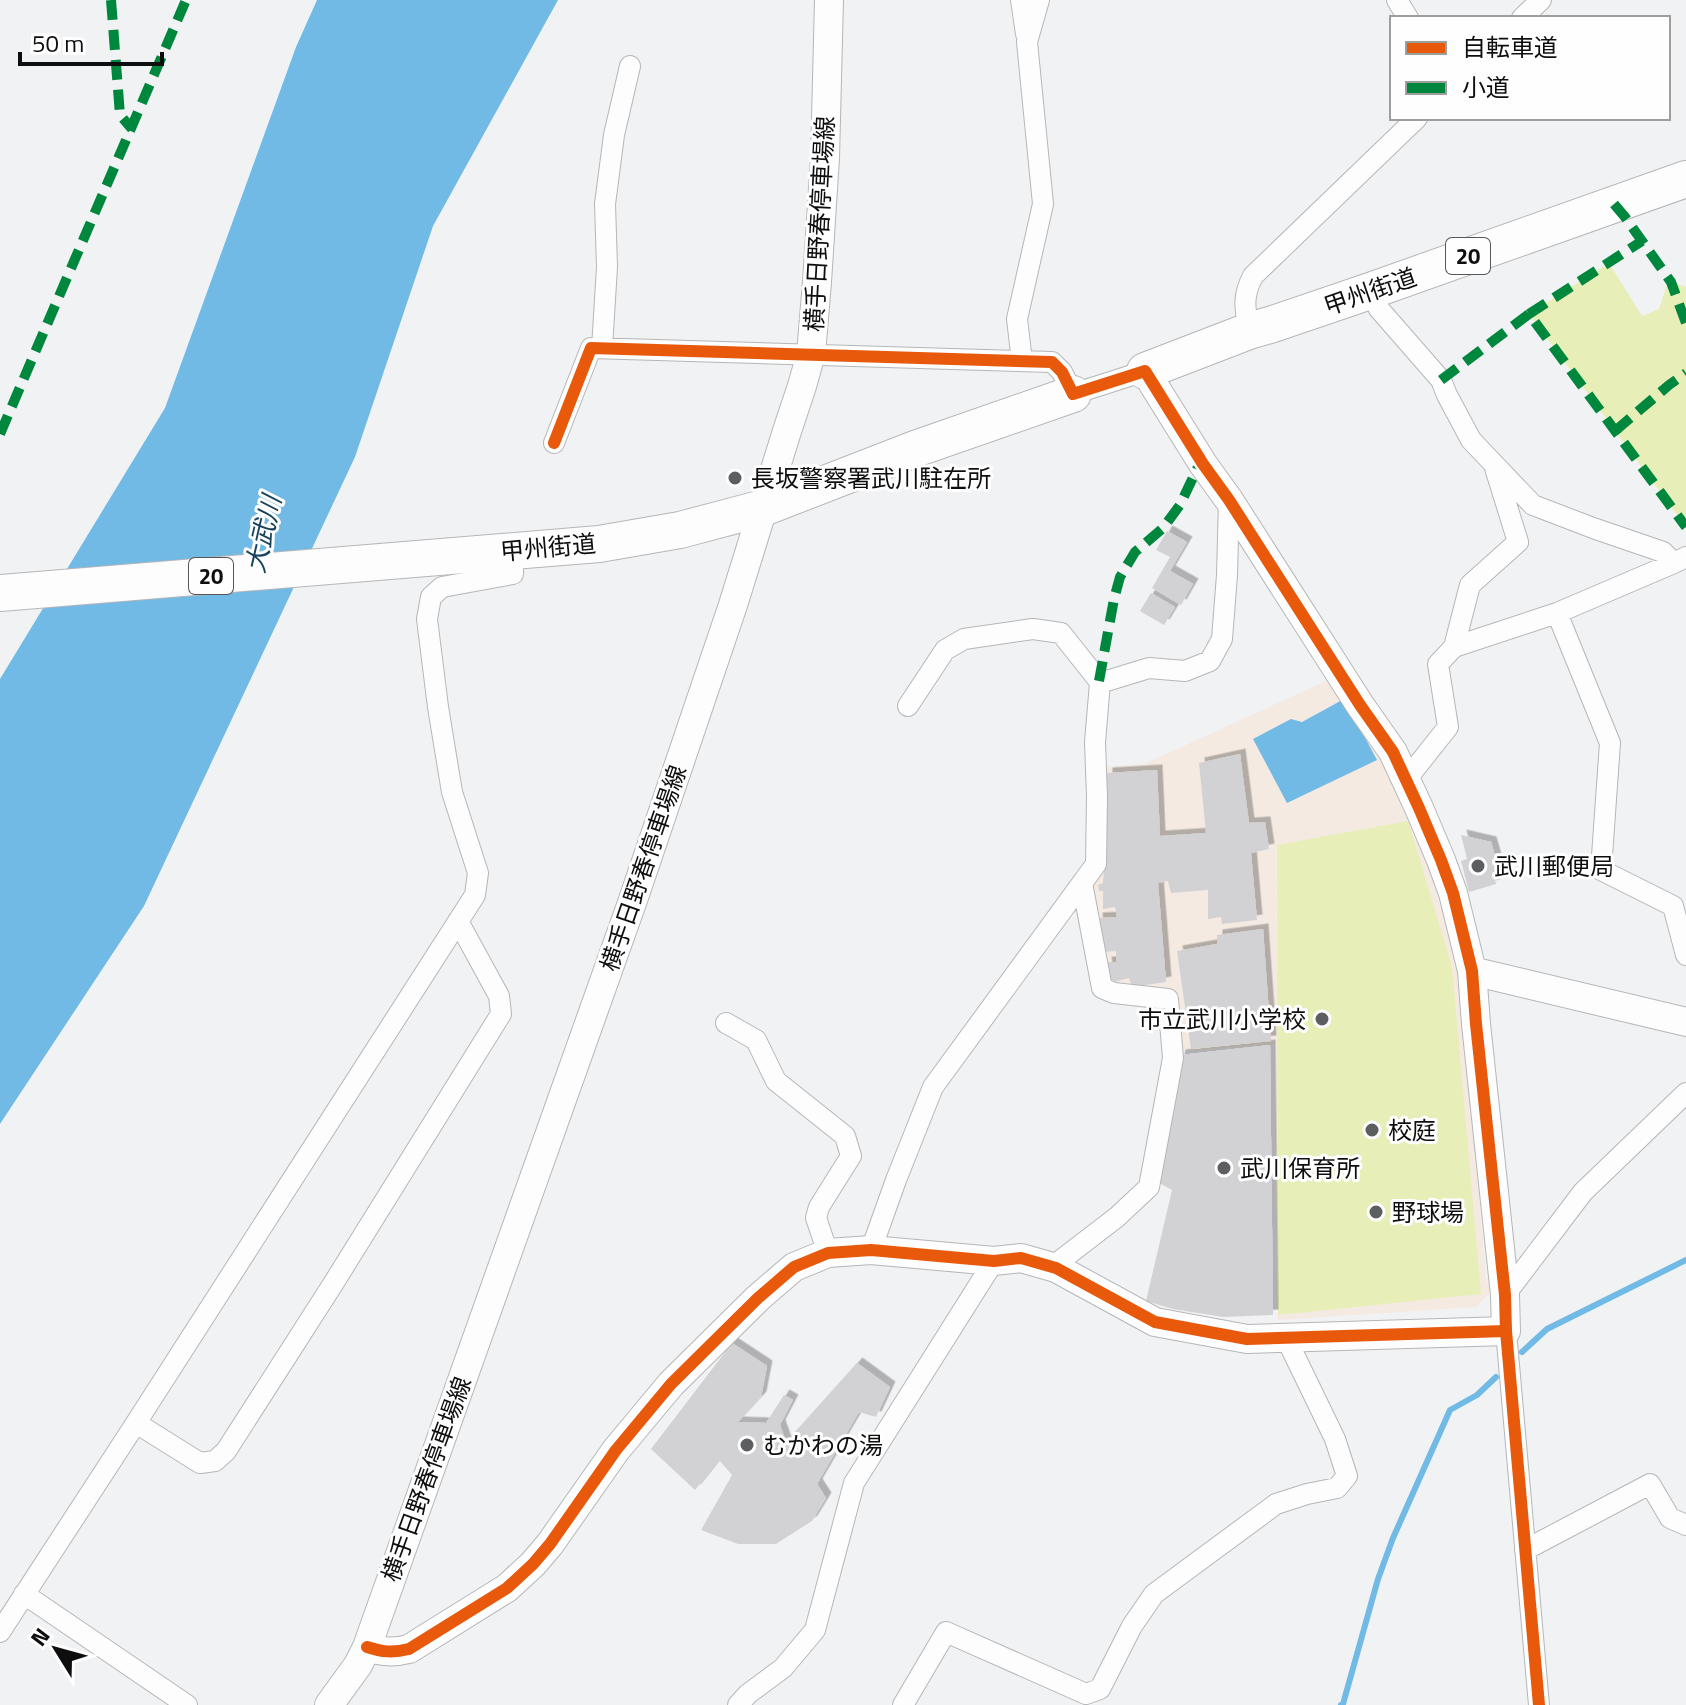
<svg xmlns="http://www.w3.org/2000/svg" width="1686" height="1705" font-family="'Titillium Web','Noto Sans JP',sans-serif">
	<defs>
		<filter id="shadow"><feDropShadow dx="5.5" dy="-5.5" stdDeviation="0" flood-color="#0004"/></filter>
	</defs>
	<rect width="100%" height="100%" fill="#f1f2f4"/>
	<path fill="#f4eae2" d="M1326,681H1334L1385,755L1412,815L1460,969L1486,1277L1490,1292L1477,1307L1278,1320L1274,1044L1181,1051L1179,995L1113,989L1086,886L1103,776L1108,767L1144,764Z"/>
	<path fill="#e7eeb8" d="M1609,263L1642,316L1659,309L1668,281L1686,287V527L1529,314Z
		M1408,821L1452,967L1481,1294L1278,1315L1277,845Z"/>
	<path fill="#70bae5" d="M317,0H558L433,226L355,457L144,906L0,1124V679L165,408L296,47Z
		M1344,699L1377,760L1287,803L1253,739L1291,719L1302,722Z"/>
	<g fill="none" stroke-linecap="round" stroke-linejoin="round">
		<path stroke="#70bae5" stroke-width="6" d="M1522,1352L1547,1329L1686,1260
			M1341,1705L1343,1704L1378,1579L1393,1538L1450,1410L1477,1395L1496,1377"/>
	</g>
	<path fill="#d2d2d4" filter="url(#shadow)" d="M1167,531L1187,542L1170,571L1193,584L1181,605L1152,588L1170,557L1156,550Z
		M1151,593L1175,607L1164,625L1140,611Z
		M1240,754L1249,823L1265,822L1269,849L1251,853L1257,920L1222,924L1221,917L1208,919V890L1171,893L1168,881L1158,883L1166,982L1132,987L1129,978L1109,983L1106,962H1116V951L1100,952L1097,918L1117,917L1115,907L1103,909V891H1099L1098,885L1103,883L1105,857L1107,773L1157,770L1160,836L1206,833L1199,763Z
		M1461,835L1491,842L1498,866L1493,869L1496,884L1469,892L1461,861L1467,859Z
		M1263,929L1271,1041L1191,1049L1177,951L1217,944V935Z
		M1270,1045L1273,1315L1223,1317L1173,1309L1146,1301L1172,1190L1152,1179L1180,1055Z
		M732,1343L767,1366L761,1397L738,1422L766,1423L784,1395L793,1400L780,1425L786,1442L857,1363L890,1387L876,1417L859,1412L817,1484L826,1498L812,1521L776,1544H738L701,1530L732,1475L719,1460L695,1490L651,1449Z"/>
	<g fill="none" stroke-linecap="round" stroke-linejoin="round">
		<g stroke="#b5b6b8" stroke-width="22">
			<path id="street" d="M1021,0L1026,34
				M1397,0L1408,18
				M1522,18L1541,0
				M1370,291L1379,309L1441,380L1447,395L1471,440L1533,505L1593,528L1663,552L1674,563L1686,557
				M1249,331C1245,308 1242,297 1253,276L1417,118
				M602,348L607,267L605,204L614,135L630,66
				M1022,361L1017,319L1043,204L1027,42L1039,0
				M554,443L591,348L1052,362L1062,372L1073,394L1145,371
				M1557,613L1610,743L1601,870L1673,906L1686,955
				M1454,647L1557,613L1674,563
				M908,706L945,650L964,639L1033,629L1061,633L1099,681
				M1406,780L1448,727L1438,664L1454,647L1470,585L1518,542L1495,468
				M726,1023L756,1040L776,1081L845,1136L851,1156L819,1207L816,1218L828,1253
				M871,1250L896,1180L933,1087L1096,864L1097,796L1095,742L1100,683L1149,668L1185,671L1210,661L1222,639L1227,575L1229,500
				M1052,1267L1117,1217L1149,1187L1173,1058L1168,999L1114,993L1102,988L1082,883
				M1505,1295L1583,1192L1686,1093
				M1506,1331L1539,1705
				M136,1423L200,1463L215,1461L226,1451L333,1284L501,1014L499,996L458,921
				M1525,1550L1650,1484L1670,1518L1686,1525
				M24,1594L187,1705
				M0,1632L136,1423L475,895L478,873L452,792L438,707L427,619L431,597L442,587L513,574V551
				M738,1705L748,1694L783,1668L815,1630L854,1483L994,1261
				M903,1705L946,1632L1086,1694L1100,1689L1132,1626L1154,1594L1276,1504L1307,1494L1337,1488L1347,1476L1335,1439L1286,1338"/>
		</g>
		<g stroke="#b5b6b8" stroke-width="30">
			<path id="secondary" d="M1472,971L1686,1022
				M367,1647C382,1652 393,1653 409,1649L507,1588L533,1564L550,1544L616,1450L671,1384L758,1298L794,1267L828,1253L871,1250L994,1261L1021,1258L1056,1268L1155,1322L1247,1339L1506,1331L1505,1295L1476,1024L1472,971L1453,893L1441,860L1419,808L1393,752L1360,705L1229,500L1203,464L1145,371
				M329,1705L358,1665L367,1647L633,900L733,605L787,431L802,386L811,354L817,282L825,158L829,0"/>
		</g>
		<g stroke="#b5b6b8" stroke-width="38">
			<path id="highway" d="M1145,371L1249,331L1273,324L1370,291L1686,179
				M0,593L599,544L680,530L763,508L915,449L1073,394"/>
		</g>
		<use href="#street" stroke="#fdfdfd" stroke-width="20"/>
		<use href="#secondary" stroke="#fdfdfd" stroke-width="28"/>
		<use href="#highway" stroke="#fdfdfd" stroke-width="36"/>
		<path stroke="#00873e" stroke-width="10" stroke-dasharray="20 10" stroke-linecap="butt" d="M111,0L120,115L132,129
			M1614,204L1625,217L1671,282L1686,323
			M1529,314L1642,241
			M1441,380L1529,314L1686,527
			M1615,431L1669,385L1686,373
			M0,434L186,0
			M1099,681L1114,599L1120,577L1135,552L1163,528L1180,505L1197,469L1203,464"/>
		<g stroke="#fefeff" stroke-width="17">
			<path id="cycleway" d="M554,443L591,348L1052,362L1062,372L1073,394L1145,371L1203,464L1229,500L1360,705L1393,752L1419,808L1441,860L1453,893L1472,971L1476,1024L1505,1295L1506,1331L1539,1705
				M367,1647C382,1652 393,1653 409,1649L507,1588L533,1564L550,1544L616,1450L671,1384L758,1298L794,1267L828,1253L871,1250L994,1261L1021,1258L1056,1268L1155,1322L1247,1339L1506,1331"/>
		</g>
		<use href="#cycleway" stroke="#e8590c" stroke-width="12"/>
	</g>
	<g fill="#5d5e5f" stroke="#fefeff" stroke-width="3">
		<circle cx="735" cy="478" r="8"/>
		<circle cx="1478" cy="866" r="8"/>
		<circle cx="1322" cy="1019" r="8"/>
		<circle cx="1372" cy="1130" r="8"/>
		<circle cx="1224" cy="1168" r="8"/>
		<circle cx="1376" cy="1212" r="8"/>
		<circle cx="747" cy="1445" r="8"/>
	</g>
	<g text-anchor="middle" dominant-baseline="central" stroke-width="6" stroke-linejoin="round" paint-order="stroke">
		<g fill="#fefeff" stroke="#565657" stroke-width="2">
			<rect x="1446" y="238" width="44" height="36" rx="6"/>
			<rect x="189" y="558" width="44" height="36" rx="6"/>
		</g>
		<g font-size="22" font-weight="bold" fill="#0e0e0f">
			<text x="1468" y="256">20</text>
			<text x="211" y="576">20</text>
		</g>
		<g font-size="24" fill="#0e0e0f" stroke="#fefeff">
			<text transform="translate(819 224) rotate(-87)">横手日野春停車場線</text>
			<text transform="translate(1370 291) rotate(-19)">甲州街道</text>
			<text transform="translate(548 547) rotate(-5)">甲州街道</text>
			<text transform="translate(643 868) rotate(-71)">横手日野春停車場線</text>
			<text transform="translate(426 1479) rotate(-70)">横手日野春停車場線</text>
		</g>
		<g font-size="24" fill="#0e0e0f" stroke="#fefeff" text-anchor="start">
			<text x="751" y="478">長坂警察署武川駐在所</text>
			<text x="1494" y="866">武川郵便局</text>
			<text x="1306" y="1019" text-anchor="end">市立武川小学校</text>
			<text x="1388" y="1130">校庭</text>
			<text x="1240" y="1168">武川保育所</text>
			<text x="1392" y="1212">野球場</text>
			<text x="763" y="1445">むかわの湯</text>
		</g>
		<g font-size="26" font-style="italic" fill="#17425b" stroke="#fefeff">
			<text transform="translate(263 534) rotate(-77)">大武川</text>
		</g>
	</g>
	<rect x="1390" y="16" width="280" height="104" fill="#fefeff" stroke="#9e9e9f" stroke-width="2"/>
	<rect x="1406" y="42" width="40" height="12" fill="#e8590c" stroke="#9e9e9f" stroke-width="2"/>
	<text x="1462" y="56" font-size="24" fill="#0e0e0f">自転車道</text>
	<rect x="1406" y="82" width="40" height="12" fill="#00873e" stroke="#9e9e9f" stroke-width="2"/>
	<text x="1462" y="96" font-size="24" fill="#0e0e0f">小道</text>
	<g transform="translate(56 1649) rotate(307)" stroke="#fefeff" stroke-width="6" paint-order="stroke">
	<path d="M0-6L14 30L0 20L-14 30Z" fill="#0e0e0f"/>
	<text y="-12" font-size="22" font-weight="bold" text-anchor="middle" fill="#0e0e0f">N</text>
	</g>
	<path d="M20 52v12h142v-12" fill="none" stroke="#0e0e0f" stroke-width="4"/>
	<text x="32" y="52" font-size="24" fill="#0e0e0f" stroke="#fefeff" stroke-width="6" paint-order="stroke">50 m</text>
</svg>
